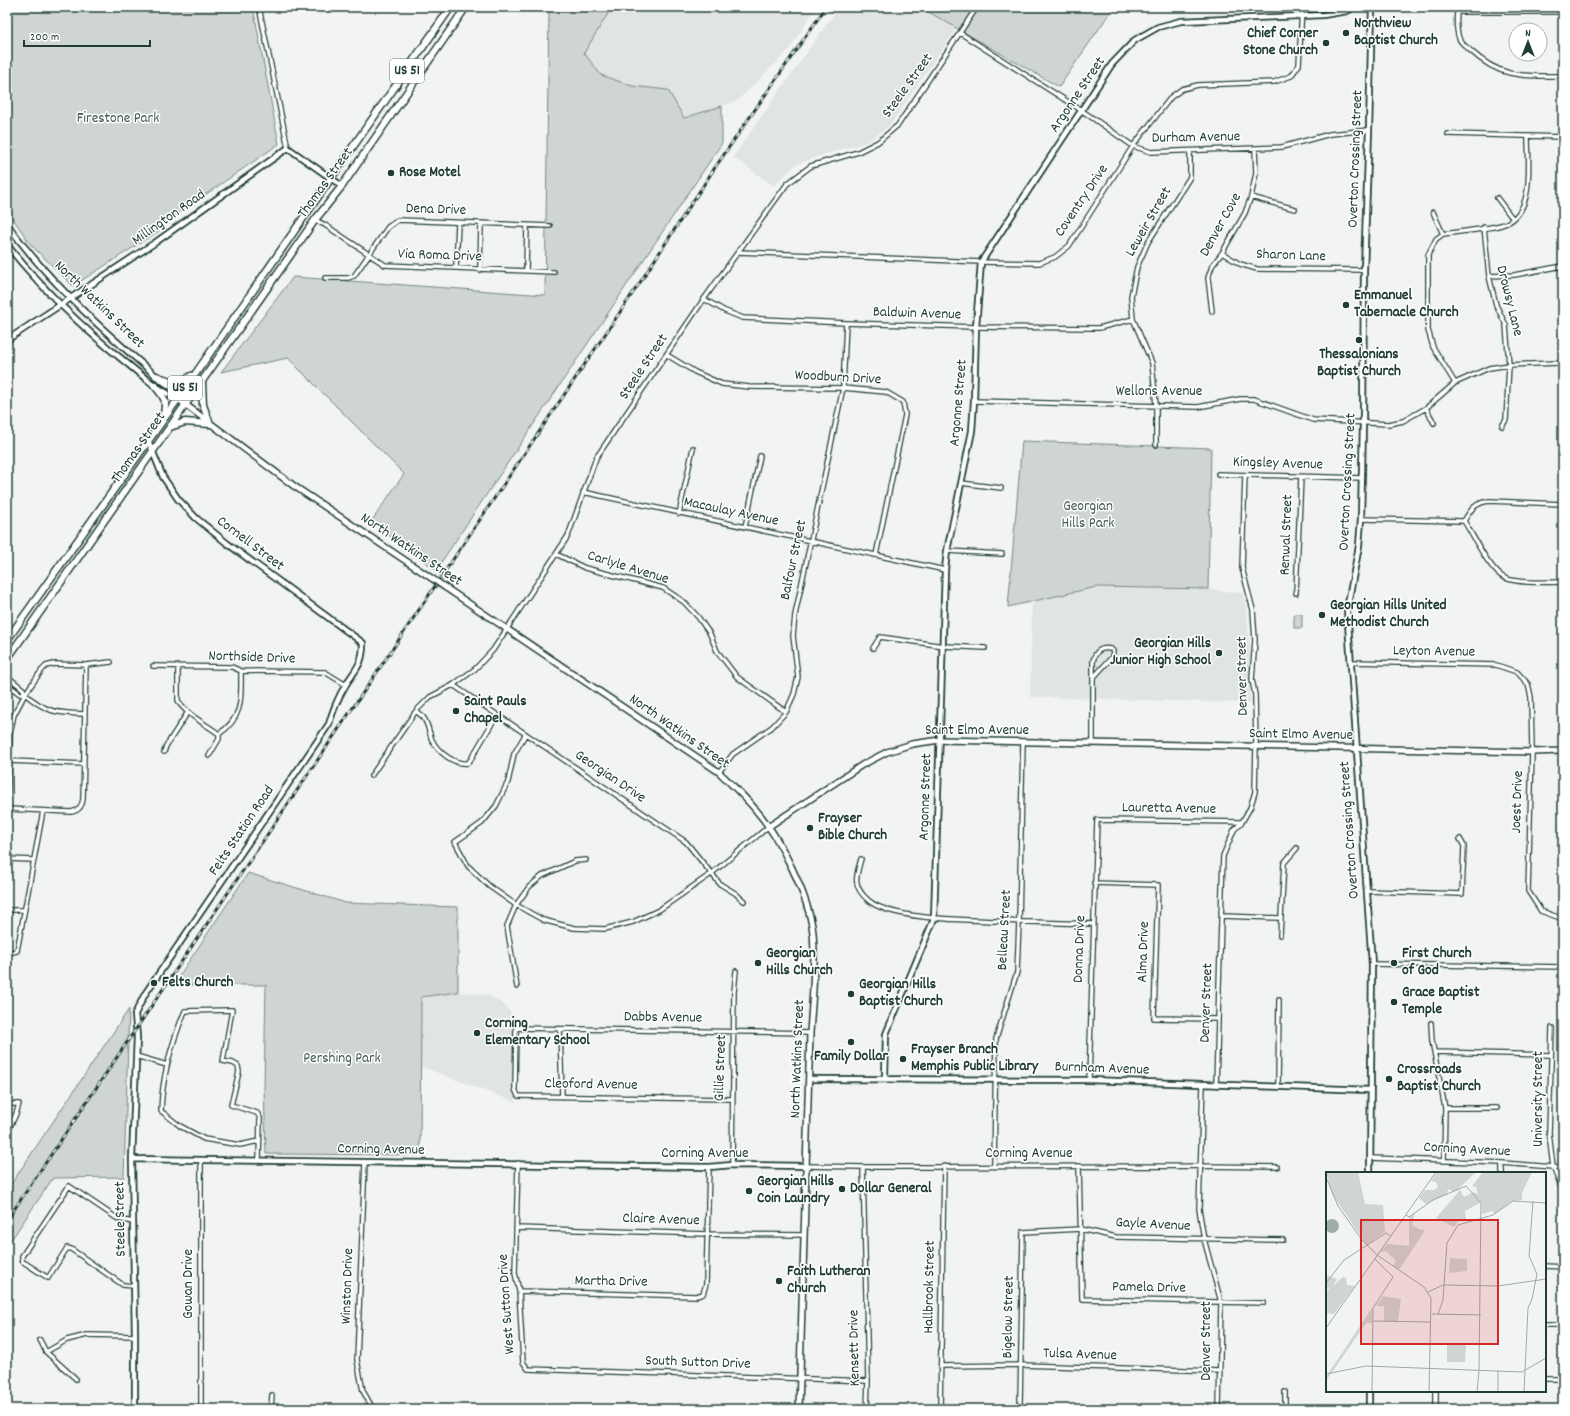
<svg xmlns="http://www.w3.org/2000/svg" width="1570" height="1416" font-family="Dekko,sans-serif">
	<rect width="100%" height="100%" fill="#f2f3f3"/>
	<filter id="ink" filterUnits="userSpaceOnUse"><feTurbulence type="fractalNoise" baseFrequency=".025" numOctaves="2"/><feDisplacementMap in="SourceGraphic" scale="8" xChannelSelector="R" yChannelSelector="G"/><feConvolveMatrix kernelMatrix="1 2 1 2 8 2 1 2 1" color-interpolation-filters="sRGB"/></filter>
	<g filter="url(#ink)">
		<path fill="#e0e4e3" d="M612,7H816L789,50L737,101L684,118L668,90L632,86L601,75L584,53Z
			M839,7H920L957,28L889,126L867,142L825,154L795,165L774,186L733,157Z
			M1096,587L1208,589L1242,593L1245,602L1250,644V703L1030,697L1032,602Z
			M458,992L489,995L504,1005L519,1022L515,1102L420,1066L421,997Z"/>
		<path fill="#ced5d3" stroke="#768984" d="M7,7H253L279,144L157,228L159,231L73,286L31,245L7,210Z
			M549,7H612L584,53L601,75L632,86L668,90L684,118L722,106V143L436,570L371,522L404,474L288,358L221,372L293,277L545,295Z
			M920,7H1114L1059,87Z
			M1022,441L1211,448L1208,589L1096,587L1008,607Z
			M1294,614H1302V628H1294Z
			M248,873L346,903L458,907V992L421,997L420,1155L266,1154L264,1088L266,985H173Z
			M129,1009L124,1177L53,1178L7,1246V1190Z
			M985,1407L1106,1409H985Z"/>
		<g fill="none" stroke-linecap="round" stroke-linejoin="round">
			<g stroke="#1f3d34" stroke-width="6">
				<path id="minor" d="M259,7L288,148
					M1457,7C1457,17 1455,28 1459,38C1460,43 1467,47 1471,51C1501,79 1525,76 1563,76
					M1457,12H1563
					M960,33L1081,110L1133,146L1151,152L1282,147L1330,134L1369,130
					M1448,134L1563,137
					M1251,197L1295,209
					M1497,198L1513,219
					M1433,212L1443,234
					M315,220L325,225L385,265L554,272
					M1484,227L1489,276L1496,305L1506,325L1509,365L1506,420L1502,426
					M739,252L981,262L1039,263L1055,257L1069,246L1133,146L1171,97L1182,89L1198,85L1274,82L1291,76L1299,65L1302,7
					M1222,253L1240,264L1257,269L1364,270
					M456,268L458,223
					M480,270L481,223
					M526,270L527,225
					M1489,276L1514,275L1563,266
					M325,278H348L354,276L388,227L398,220L550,226
					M704,299L725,311L743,318L846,323L976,327L1099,328L1133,319
					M1212,311L1208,278L1212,266L1222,253L1245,213L1251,197L1256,173L1255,149
					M667,355L695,372L722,384L749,387L843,388L886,392L903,402L905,415L876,555
					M1455,383L1433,347L1428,330V255L1436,239L1443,234C1462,231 1483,230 1501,225C1536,216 1528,164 1528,137
					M974,401L1198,407L1240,399H1254L1313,420L1389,424L1403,421L1426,408L1455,383L1489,368L1509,365L1558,363L1563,362
					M1426,408L1434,423
					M1156,445V405L1152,363L1133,319L1131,296L1137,267L1148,242L1190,177V152
					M1218,474L1362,478
					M961,483L1001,488
					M583,492L945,570
					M679,514L693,448
					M1361,519L1464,521C1471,509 1475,503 1489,501L1563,504
					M1464,521C1473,535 1491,573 1505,578C1520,584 1546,582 1563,582
					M745,527L760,456
					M947,551L1002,554
					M556,554L585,568L663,588L684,602L698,617L710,634L717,651L737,677L786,712
					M1296,593L1301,477
					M873,648L880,637L944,646L985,648
					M1350,662L1496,665L1517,672L1528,684L1531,697L1532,752L1528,891L1541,911L1563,919
					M153,666L232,667L241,671L325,672L346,685
					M178,668V700C182,712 209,726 219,734
					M7,676L23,689L25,694H20L7,684
					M453,685L686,842L720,884L735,893L744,901
					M25,694C47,713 57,713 85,714
					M416,711C418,713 421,715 423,717C428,723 429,733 432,740C438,752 454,765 468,763L471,759L497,715
					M525,735L514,754L508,782L496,806L482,823L455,842L468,866L489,886L516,905L543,920L574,928L605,929L633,922L659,910L711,874L768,827
					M1093,743V662C1095,651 1100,647 1111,649L1113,651L1112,657L1094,677
					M164,752L166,746L188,712
					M209,756L219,739V734C244,717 241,697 241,671
					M9,761L84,764
					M719,772L733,754L772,727L786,712L794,694L798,677L793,636L795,615L843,388L846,323
					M371,776L416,711L430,697L453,685L475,669L493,650L568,536L596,458L704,299L787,184L811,166L858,152L878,142L898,125L977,7
					M7,804L10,734L14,715L25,694L42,670L46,666L54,664L86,665L111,662
					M7,809L71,812C78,811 82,807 83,799L86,665
					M7,859L33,860
					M861,859C856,876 852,886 868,900C890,920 967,920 998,921C1030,922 1061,923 1093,924
					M1094,883L1158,885L1154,1018L1218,1019
					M1367,891L1462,894L1464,846L1460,839
					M7,910H24
					M1222,916L1280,918
					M1280,935L1284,863L1297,848
					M7,953L17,951L43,811
					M1372,964L1563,967
					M1561,967L1563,948
					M517,987L507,926L516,905L529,887L542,876L575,861L586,860
					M1431,1023L1432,1041L1445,1108L1444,1161
					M1552,1028L1549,1133L1553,1167L1563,1192
					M560,1029L562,1097
					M1435,1052L1551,1055
					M136,1056L167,1065
					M1089,1080L1097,820L1242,822
					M1203,1084L1199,1209L1204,1239L1221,1302L1219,1409
					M1216,1085L1223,856L1234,830L1242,822L1250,808L1255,792L1256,746L1255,695L1252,679L1255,640L1253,610L1242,568L1245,475
					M1278,1087L1279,1000
					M732,1099L518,1096L515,1089L516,1028L810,1033
					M7,1104H19L16,1114L7,1133
					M1445,1108H1497
					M259,1141L240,1145L204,1139L180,1126L161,1111C162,1077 172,1042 185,1011L232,1010L223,1061L233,1063L238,1066L239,1072L231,1105L257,1113L260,1118L259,1160
					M1370,1158L1502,1163L1553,1167L1563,1169
					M201,1160V1409
					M365,1162L357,1360L363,1391L373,1409
					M518,1163L515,1273L519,1291L523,1362L528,1369L868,1381
					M1502,1163V1173
					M732,1165L734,992L736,971
					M806,1166L863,1167L1201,1166L1277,1167
					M994,1166L996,1039L1017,972L1019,922L1023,742
					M1079,1166L1082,1299L1264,1303
					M863,1167L868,1381L867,1409
					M133,1222L118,1219L69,1186L22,1256V1261L48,1278L67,1248L71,1249L123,1285L134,1286
					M516,1228L707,1234L804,1235
					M1545,1266L1563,1267
					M519,1291L696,1296L703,1294L706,1284L709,1167
					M1545,1325H1563
					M40,1340L46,1352L76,1379
					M46,1352L67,1340L87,1335L135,1336
					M941,1366L1020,1365L1219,1371
					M1545,1379H1563
					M1285,1392V1409
					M1020,1404L1023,1232L1080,1229L1116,1237L1283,1240
					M271,1409L272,1395
					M940,1409L944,1166
					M1436,1409V1391"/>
			</g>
			<g stroke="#1f3d34" stroke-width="8">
				<path id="tertiary" d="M7,224C50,284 106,333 162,381L171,387L178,399
					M7,245C43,290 79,325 123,360C141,375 157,389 178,399
					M7,340L156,242L288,148L342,186
					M885,1078L886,1034L934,919L945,570L947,551L972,431L974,401L976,327L981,262L1112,64L1135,40L1158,27L1181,21L1323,15L1347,11L1354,7
					M809,1079L1089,1080L1370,1090
					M132,1159L709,1167L732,1165L806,1166
					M1370,1173L1372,964L1347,609L1359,546L1361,519L1363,423L1364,270L1369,130L1372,7
					M135,1409V1336L132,1159L137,1037L135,1014L145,994L329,724C333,710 338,698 345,686C356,668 363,665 363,643L228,544L196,518L178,499L163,477L148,440
					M1369,1409V1391"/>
			</g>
			<g stroke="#1f3d34" stroke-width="8">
				<path id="secondary" d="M178,399L294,486L424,573
					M446,588L719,772C731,784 744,796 755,809C779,836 809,896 813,933C816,966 812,1001 810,1033L799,1409
					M768,827L862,765L887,752L912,744L940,740L1532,752L1563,751"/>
			</g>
			<g stroke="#1f3d34" stroke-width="9">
				<path id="trunk" d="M156,376C169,381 179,385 191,376
					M154,385C164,397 168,400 163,417
					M170,427L185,422L210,424L203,405L202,383
					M7,640L178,399L331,178L451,7
					M7,659L315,220L342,186L466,7"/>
			</g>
			<use href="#minor" stroke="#fff" stroke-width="3.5"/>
			<use href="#tertiary" stroke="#fff" stroke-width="4.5"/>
			<use href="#secondary" stroke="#fff" stroke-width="5"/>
			<use href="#trunk" stroke="#fff" stroke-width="6"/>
			<g stroke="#1f3d34" stroke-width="3">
				<path id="rail" d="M7,1220L639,284L714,169L826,7"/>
			</g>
			<use href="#rail" stroke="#fff" stroke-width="1.5" stroke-dasharray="4.5" stroke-linecap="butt"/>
			<g stroke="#1f3d34" stroke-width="8" stroke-linecap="butt">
				<path id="secondary-bridge" d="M424,573L446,588"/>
			</g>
			<use href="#secondary-bridge" stroke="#fff" stroke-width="5"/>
		</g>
	</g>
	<g fill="#1f3d34" stroke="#fff" stroke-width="1.5">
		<circle cx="1346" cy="33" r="4"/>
		<circle cx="1326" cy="43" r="4"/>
		<circle cx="391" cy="173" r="4"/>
		<circle cx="1346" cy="305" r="4"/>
		<circle cx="1359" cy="340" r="4"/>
		<circle cx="1322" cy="615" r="4"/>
		<circle cx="1219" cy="653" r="4"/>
		<circle cx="456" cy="711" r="4"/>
		<circle cx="810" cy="828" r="4"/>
		<circle cx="758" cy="963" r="4"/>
		<circle cx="1394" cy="963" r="4"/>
		<circle cx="154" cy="983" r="4"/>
		<circle cx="851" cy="994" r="4"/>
		<circle cx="1394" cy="1002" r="4"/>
		<circle cx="477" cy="1033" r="4"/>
		<circle cx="851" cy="1042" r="4"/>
		<circle cx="903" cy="1059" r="4"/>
		<circle cx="1389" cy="1079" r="4"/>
		<circle cx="842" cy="1189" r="4"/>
		<circle cx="749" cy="1191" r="4"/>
		<circle cx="779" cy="1281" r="4"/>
	</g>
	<g text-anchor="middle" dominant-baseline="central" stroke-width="3" stroke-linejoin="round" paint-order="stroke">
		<g fill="#fff" stroke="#627771" stroke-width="1">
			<rect x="390" y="59" width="34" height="24" rx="3"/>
			<rect x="168" y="376" width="34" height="24" rx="3"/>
		</g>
		<g font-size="14" font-weight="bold" fill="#1f3d34">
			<text x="407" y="71">US 51</text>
			<text x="185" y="388">US 51</text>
		</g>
		<g font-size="15" font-weight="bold" fill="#1f3d34" stroke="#fff" text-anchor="start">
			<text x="1354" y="24">Northview<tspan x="1354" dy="17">Baptist Church</tspan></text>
			<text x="1318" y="34" text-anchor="end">Chief Corner<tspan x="1318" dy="17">Stone Church</tspan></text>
			<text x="399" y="173">Rose Motel</text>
			<text x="1354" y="296">Emmanuel<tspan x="1354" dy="17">Tabernacle Church</tspan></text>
			<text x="1359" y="355" text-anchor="middle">Thessalonians<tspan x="1359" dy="17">Baptist Church</tspan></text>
			<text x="1330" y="606">Georgian Hills United<tspan x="1330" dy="17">Methodist Church</tspan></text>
			<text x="1211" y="644" text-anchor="end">Georgian Hills<tspan x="1211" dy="17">Junior High School</tspan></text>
			<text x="464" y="702">Saint Pauls<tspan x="464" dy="17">Chapel</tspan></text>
			<text x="818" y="819">Frayser<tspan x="818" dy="17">Bible Church</tspan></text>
			<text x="766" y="954">Georgian<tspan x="766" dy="17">Hills Church</tspan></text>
			<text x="1402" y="954">First Church<tspan x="1402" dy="17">of God</tspan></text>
			<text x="162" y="983">Felts Church</text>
			<text x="859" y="985">Georgian Hills<tspan x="859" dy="17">Baptist Church</tspan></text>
			<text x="1402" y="993">Grace Baptist<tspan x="1402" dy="17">Temple</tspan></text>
			<text x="485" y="1024">Corning<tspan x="485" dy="17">Elementary School</tspan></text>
			<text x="911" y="1050">Frayser Branch<tspan x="911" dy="17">Memphis Public Library</tspan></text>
			<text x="851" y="1057" text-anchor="middle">Family Dollar</text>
			<text x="1397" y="1070">Crossroads<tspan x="1397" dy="17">Baptist Church</tspan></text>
			<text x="757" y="1182">Georgian Hills<tspan x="757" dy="17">Coin Laundry</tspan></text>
			<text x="850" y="1189">Dollar General</text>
			<text x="787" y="1272">Faith Lutheran<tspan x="787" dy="17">Church</tspan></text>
		</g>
		<g font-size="15" fill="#1f3d34" stroke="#fff">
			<text transform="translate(908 86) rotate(-54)">Steele Street</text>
			<text transform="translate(1078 95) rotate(-56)">Argonne Street</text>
			<text transform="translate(1196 138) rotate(-1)">Durham Avenue</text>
			<text transform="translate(1356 159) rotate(-88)">Overton Crossing Street</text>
			<text transform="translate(326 183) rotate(-54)">Thomas Street</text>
			<text transform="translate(1082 201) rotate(-56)">Coventry Drive</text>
			<text transform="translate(436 210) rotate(2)">Dena Drive</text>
			<text transform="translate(169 218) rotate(-35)">Millington Road</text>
			<text transform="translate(1149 222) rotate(-60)">Leweir Street</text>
			<text transform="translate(1221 225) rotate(-61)">Denver Cove</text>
			<text transform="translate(440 256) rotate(2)">Via Roma Drive</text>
			<text transform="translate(1291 256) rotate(2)">Sharon Lane</text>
			<text transform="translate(1509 301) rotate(76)">Drowsy Lane</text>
			<text transform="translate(99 305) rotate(44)">North Watkins Street</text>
			<text transform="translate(917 314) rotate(2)">Baldwin Avenue</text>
			<text transform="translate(644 367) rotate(-56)">Steele Street</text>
			<text transform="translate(838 378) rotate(3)">Woodburn Drive</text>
			<text x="1159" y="392">Wellons Avenue</text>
			<text transform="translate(959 403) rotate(-85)">Argonne Street</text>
			<text transform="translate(139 448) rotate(-55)">Thomas Street</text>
			<text transform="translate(1278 464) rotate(2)">Kingsley Avenue</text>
			<text transform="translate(1348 482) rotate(-87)">Overton Crossing Street</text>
			<text transform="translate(731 512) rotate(12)">Macaulay Avenue</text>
			<text transform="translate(1287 535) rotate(-88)">Renwal Street</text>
			<text transform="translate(250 544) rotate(37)">Cornell Street</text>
			<text transform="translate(411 550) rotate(34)">North Watkins Street</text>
			<text transform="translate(794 560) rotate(-78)">Balfour Street</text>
			<text transform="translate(628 568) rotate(17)">Carlyle Avenue</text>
			<text transform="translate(1434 652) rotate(1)">Leyton Avenue</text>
			<text transform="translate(252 658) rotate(2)">Northside Drive</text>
			<text transform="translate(1243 676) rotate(-91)">Denver Street</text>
			<text x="977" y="731">Saint Elmo Avenue</text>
			<text transform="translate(679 732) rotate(35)">North Watkins Street</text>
			<text transform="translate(1301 735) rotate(1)">Saint Elmo Avenue</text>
			<text transform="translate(610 777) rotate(34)">Georgian Drive</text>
			<text transform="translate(926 797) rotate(-88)">Argonne Street</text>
			<text transform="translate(1518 802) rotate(-88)">Joest Drive</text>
			<text transform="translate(1169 809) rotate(1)">Lauretta Avenue</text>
			<text transform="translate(1350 830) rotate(-94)">Overton Crossing Street</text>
			<text transform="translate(242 831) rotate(-56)">Felts Station Road</text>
			<text transform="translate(1005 930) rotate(-87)">Belleau Street</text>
			<text transform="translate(1080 949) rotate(-88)">Donna Drive</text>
			<text transform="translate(1144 952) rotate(-88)">Alma Drive</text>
			<text transform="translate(1207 1003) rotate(-88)">Denver Street</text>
			<text transform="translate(663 1018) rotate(1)">Dabbs Avenue</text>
			<text transform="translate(798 1059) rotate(-88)">North Watkins Street</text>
			<text transform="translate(721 1068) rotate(-88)">Gillie Street</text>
			<text transform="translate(1102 1069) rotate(2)">Burnham Avenue</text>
			<text transform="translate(591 1085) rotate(1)">Cleoford Avenue</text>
			<text transform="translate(1539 1099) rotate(-90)">University Street</text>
			<text transform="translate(381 1150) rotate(1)">Corning Avenue</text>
			<text transform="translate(1467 1150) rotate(3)">Corning Avenue</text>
			<text x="705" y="1154">Corning Avenue</text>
			<text x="1029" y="1154">Corning Avenue</text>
			<text transform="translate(121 1219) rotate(-91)">Steele Street</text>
			<text transform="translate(661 1220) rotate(2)">Claire Avenue</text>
			<text transform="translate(1153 1225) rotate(3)">Gayle Avenue</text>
			<text transform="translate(611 1282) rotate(1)">Martha Drive</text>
			<text transform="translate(189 1284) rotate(-90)">Gowan Drive</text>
			<text transform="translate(348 1286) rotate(-88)">Winston Drive</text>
			<text transform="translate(930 1287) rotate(-89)">Hallbrook Street</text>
			<text transform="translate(1149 1288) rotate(1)">Pamela Drive</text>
			<text transform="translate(507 1304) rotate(-94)">West Sutton Drive</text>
			<text transform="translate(1009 1317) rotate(-89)">Bigelow Street</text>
			<text transform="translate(1207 1341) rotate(-90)">Denver Street</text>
			<text transform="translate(855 1348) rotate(-91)">Kensett Drive</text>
			<text transform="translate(1080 1355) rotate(2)">Tulsa Avenue</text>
			<text transform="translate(698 1363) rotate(2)">South Sutton Drive</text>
		</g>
		<g font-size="15" fill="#425b54" stroke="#fff">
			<text x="118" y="119">Firestone Park</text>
			<text x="1088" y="507">Georgian<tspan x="1088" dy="17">Hills Park</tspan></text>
			<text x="342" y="1059">Pershing Park</text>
		</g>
	</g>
	<g transform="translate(1326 1172)">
		<rect width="220" height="220" fill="#f2f3f3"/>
		<path d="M0,0H32L39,32L57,33L59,60L41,73L38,69L6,22ZM111,0H150L132,17L128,20L122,17L121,22L100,32L93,26L99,18H108L112,15L110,10L105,9ZM157,0H206L196,21V28L186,29L168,42L167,39L156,42V30L139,39L140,47L133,48L128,55L110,46L134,18L138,25L148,20L152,22L150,15L146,14ZM89,41L86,53L95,58L98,57V60L73,98L67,94L70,89L60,79L54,80L61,72L83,74V45ZM124,86L141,87V99L123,101ZM0,103L11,107L6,116L0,117ZM17,105L20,106L21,113L29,114L8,142L0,141V120ZM57,124L75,127L72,149H58V134H50ZM46,136V151H40L0,209V205ZM121,171H140L139,190H121Z" fill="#ced5d3"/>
		<path d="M-1 54a7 7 0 1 1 14 0a7 7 0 1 1-14 0Z" fill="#a1adaa"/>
		<path fill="none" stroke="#9eaaa7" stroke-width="1" d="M0,5L12,34L36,68L51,83M80,43L83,45L107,28L140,14L155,31L153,198M51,83L98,115L105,126L103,220M0,111L18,88L60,61L65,64M102,120L117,113L172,114L220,107M106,142L155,143M112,142L117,128L121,71L132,53L167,43L187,29L220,31M47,149L105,150M0,156L110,0M0,202L40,194L196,200L220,186M46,220L47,136L67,105L49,87M151,220L153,199M172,220V199M198,220L202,136L206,127L211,102L203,84L207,29"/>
		<path fill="#d62828" fill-opacity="0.15" stroke="#d62828" stroke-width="2" d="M35,48H172V172H35Z"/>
		<rect width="220" height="220" fill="none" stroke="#1f3d34" stroke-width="2"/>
	</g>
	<rect width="1570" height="1416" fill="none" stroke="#fff" stroke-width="24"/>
	<rect x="12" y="12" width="1546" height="1392" fill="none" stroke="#1f3d34" stroke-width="1.5" filter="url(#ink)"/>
	<g transform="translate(1528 42)"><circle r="19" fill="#ffffff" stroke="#a5b1ae"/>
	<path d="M0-3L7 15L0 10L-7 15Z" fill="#1f3d34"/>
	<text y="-6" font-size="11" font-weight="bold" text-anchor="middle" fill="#1f3d34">N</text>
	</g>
	<path d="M24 40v6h126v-6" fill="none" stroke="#1f3d34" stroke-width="2"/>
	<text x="30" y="40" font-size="12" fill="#1f3d34" stroke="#ffffff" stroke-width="3" paint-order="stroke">200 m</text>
</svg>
